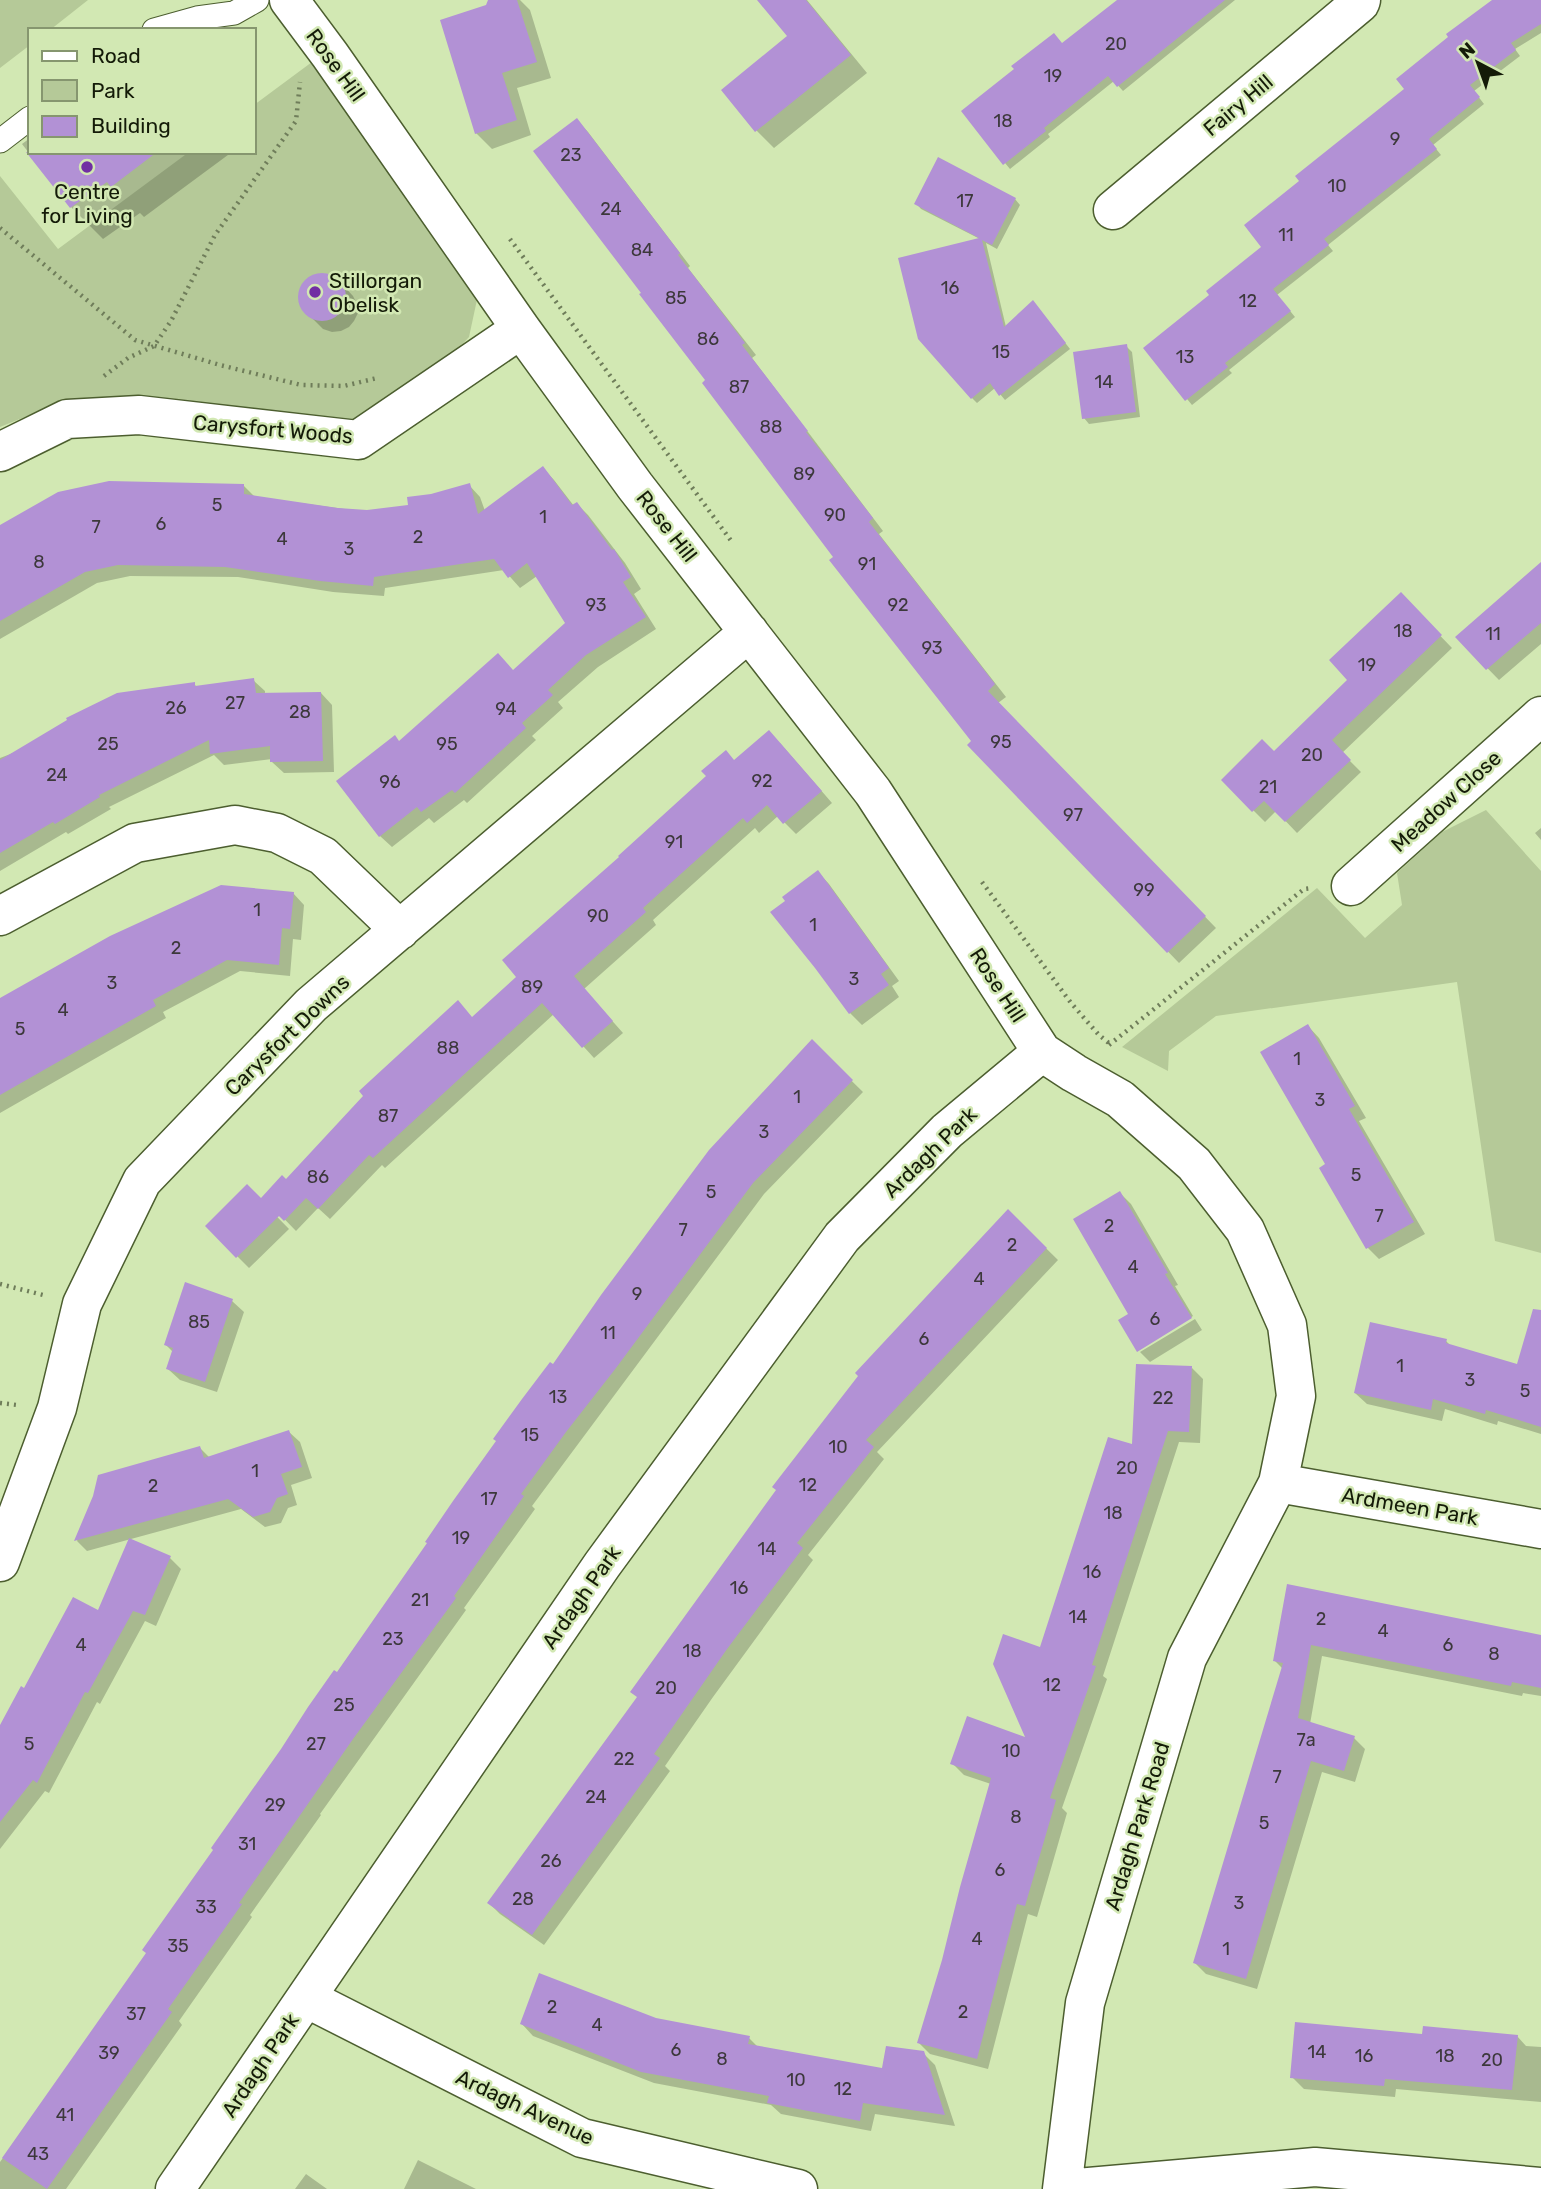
<svg xmlns="http://www.w3.org/2000/svg" width="1541" height="2189" font-family="Rubik,sans-serif">
	<rect width="100%" height="100%" fill="#d2e8b3"/>
	<path fill="#b5c998" d="M0,0H88L50,30H30V45L0,68Z
		M312,62L478,295L469,337L444,364L355,424L324,425L147,396L32,414L0,427V176L58,249L189,152H254V105Z
		M1486,810L1541,871V1253L1495,1241L1457,982L1216,1016L1169,1051L1168,1071L1122,1047L1317,888L1365,938L1402,905L1397,873L1442,832Z"/>
	<path fill="#0003" d="M490,0H520L530,10L551,78L517,88L531,135L492,149L476,133L487,7Z
		M761,0H807L867,73L774,148L757,131L724,90L789,37Z
		M1119,0H1235L1123,91L1114,81L1048,134L1050,137L1010,169L1005,163L1063,45Z
		M1500,0H1541V33L1515,49L1520,56L1474,91L1484,104L1433,145L1441,155L1328,245L1333,251L1277,295L1295,317L1229,370L1232,373L1192,405L1145,348L1211,296L1264,247L1301,182L1406,89Z
		M577,120L588,132L690,266L688,268L756,355L752,358L883,531L879,534L1006,697L998,703L1216,928L1179,963L969,745L973,741L836,558L643,293Z
		M30,138V152H232L144,217L140,213L103,239L71,207L22,144Z
		M1015,199L1020,205L997,249L986,243L1006,327L1038,308L1070,349L1005,400L995,388L977,403L972,398L980,239L921,209L916,203Z
		M325,274L334,277L341,283L353,296L357,304L358,313L354,321L349,327L341,331L332,332L323,329L304,310L300,302V293L309,278L317,275Z
		M1126,346L1132,352L1140,417L1089,424L1084,418Z
		M543,468L554,480L574,506L577,504L588,515L625,563L641,589L634,594L656,629L598,667L558,702L563,708L532,736L536,740L467,803L464,800L434,823L429,818L392,847L380,836L339,781L514,672L567,623L537,576L520,588L504,570L385,588L384,596L333,592L238,577L130,576L97,583L0,639V528L243,485L255,497L367,512L410,507L431,495L469,485L480,497L485,511Z
		M1541,564V644L1499,680L1457,637Z
		M1400,594L1452,648L1342,753L1361,772L1297,833L1276,811L1265,822L1223,780L1274,753L1350,680Z
		M253,680L265,691V695L321,693L332,705L334,772L284,773L272,762V759L224,765L214,755L109,807L111,809L68,834L66,832L0,871V758L194,684L197,687Z
		M780,743L832,803L796,834L778,816L759,833L755,828L653,920L656,925L584,989L623,1033L594,1058L554,1014L385,1168L382,1165L330,1219L318,1208L296,1231L264,1198L286,1182L519,977L735,761Z
		M1541,828V840L1535,833Z
		M818,872L829,884L899,981L892,986L899,997L862,1025L850,1013L816,967Z
		M293,893L304,905L301,940L293,939L290,976L240,971L163,1012L166,1018L0,1113V1000Z
		M1308,1026L1319,1038L1366,1118L1359,1121L1425,1234L1379,1259L1368,1248L1327,1165Z
		M812,1042L863,1092L764,1194L532,1506L535,1509L464,1608L466,1610L320,1814L321,1815L250,1915L252,1917L179,2021L182,2025L66,2189H0V2162L148,1953L337,1674L553,1367Z
		M247,1186L289,1229L249,1268L207,1226Z
		M1120,1193L1131,1204L1178,1285L1175,1286L1193,1316L1139,1349V1351L1121,1321L1130,1315Z
		M1008,1211L1058,1260L877,1452L884,1459L808,1555L813,1560L713,1697L665,1766L670,1771L544,1945L500,1914L489,1903Z
		M232,1301L244,1312L217,1392L180,1380L168,1369L173,1352L166,1345Z
		M1195,1319L1202,1330L1150,1362L1140,1352Z
		M1446,1341L1451,1346L1518,1366L1541,1369V1434L1498,1421L1497,1425L1445,1409L1442,1421L1367,1404L1355,1393Z
		M1192,1368L1203,1379L1200,1443L1179,1442L1103,1676L1107,1679L1062,1808L1067,1813L1037,1917L1028,1914L988,2069L930,2054L919,2043L943,1961L991,1784L964,1775L952,1763L1028,1740L1041,1649L1134,1447Z
		M289,1432L300,1442L312,1478L291,1485L297,1505L288,1508L281,1523L265,1527L241,1509L87,1551L77,1541L95,1497L200,1448L210,1458Z
		M170,1558L181,1569L156,1626L145,1621L100,1704L97,1702L49,1793L45,1791L0,1849V1729L25,1690L98,1613Z
		M1289,1586L1541,1637V1696L1523,1693L1522,1696L1322,1656L1310,1724L1354,1738L1365,1749L1355,1782L1322,1772L1257,1989L1206,1974L1195,1963L1283,1669L1275,1661Z
		M656,2020L749,2038L759,2048L884,2070L923,2053L935,2065L955,2126L875,2114L871,2131L781,2114L771,2105L654,2083L533,2036L522,2024Z
		M1424,2036H1517L1526,2046L1541,2047V2102L1396,2089L1395,2097L1304,2089L1292,2077Z
		M418,2160L476,2189H404Z
		M306,2174L327,2189H295Z"/>
	<path fill="#b291d5" d="M488,0H517L537,62L502,73L517,120L475,134L440,20L486,5Z
		M757,0H806L851,55L755,132L721,90L787,36Z
		M1117,0H1225L1117,87L1108,76L1044,128L1046,131L1003,165L961,111L1014,69L1011,66L1054,33L1062,43Z
		M1492,0H1541V24L1511,43L1516,50L1470,85L1480,97L1429,139L1437,149L1324,239L1329,245L1273,289L1291,311L1225,363L1228,367L1185,401L1143,348L1209,295L1206,291L1261,247L1244,225L1299,181L1295,176L1404,89L1396,79L1448,37L1446,34Z
		M577,118L680,253L678,255L745,343L742,345L808,431L806,432L873,518L869,522L995,684L988,691L1206,916L1167,953L967,745L971,741L829,560L833,557L702,383L705,380L639,294L641,293L533,151Z
		M26,152H157L111,187L107,182L70,208Z
		M938,157L1016,198L992,245L982,240L1004,327L1033,300L1066,343L999,396L990,383L971,399L918,339L898,258L979,238L914,204Z
		M298 297a24 24 0 1 1 48 0a24 24 0 1 1-48 0Z
		M1127,344L1136,412L1082,419L1073,352Z
		M543,466L572,505L577,502L612,550L614,549L631,577L623,582L646,617L586,655L548,690L553,695L522,723L526,728L455,793L452,790L421,812L417,807L379,837L336,781L395,735L399,741L498,653L513,670L565,623L527,563L508,578L494,559L374,577L373,586L320,581L225,567L118,565L85,572L0,621V525L58,492L109,481L244,484V494L338,508L367,510L408,505L407,497L431,494L470,483L478,514Z
		M1541,562V623L1486,670L1455,637Z
		M1401,592L1442,635L1332,740L1351,760L1285,822L1264,801L1252,812L1221,780L1262,739L1274,751L1347,680L1329,660Z
		M254,678L256,693L321,692L323,761L270,762V746L210,754L209,740L99,795L100,797L55,824L53,822L0,853V760L67,720L66,718L117,693L195,682V686Z
		M769,730L822,791L783,824L767,805L747,823L743,818L643,908L646,912L574,976L613,1021L582,1048L542,1003L373,1158L369,1155L318,1209L306,1198L284,1221L261,1198L282,1175L286,1179L363,1096L359,1091L458,1000L472,1017L516,977L502,960L619,857L618,856L706,776L701,771L726,750L734,760Z
		M818,870L889,968L881,974L889,985L849,1014L815,968L770,912L785,901L782,897Z
		M221,885L294,892L290,929L282,928L279,965L227,960L153,1000L156,1006L0,1095V998L110,936Z
		M1308,1024L1355,1106L1349,1109L1414,1222L1366,1249L1319,1168L1325,1164L1260,1052Z
		M812,1039L853,1080L753,1183L616,1368L566,1432L521,1494L524,1496L454,1596L456,1598L353,1739L239,1903L242,1904L168,2009L172,2012L47,2189L2,2158L146,1953L142,1950L213,1850L211,1848L281,1749L308,1707L334,1670L337,1672L427,1543L425,1542L453,1501L496,1441L493,1439L522,1399L550,1362L553,1364L601,1295L709,1150Z
		M247,1184L279,1216L236,1258L205,1226Z
		M1120,1191L1168,1273L1165,1274L1192,1318L1137,1352L1118,1320L1128,1314L1073,1219Z
		M1008,1209L1047,1248L866,1440L874,1447L797,1543L803,1548L727,1649L654,1754L660,1758L532,1935L487,1903L637,1697L630,1692L776,1490L772,1487L858,1376L855,1373Z
		M185,1282L233,1299L205,1382L166,1369L173,1348L164,1345Z
		M1533,1309L1541,1310V1427L1486,1410L1485,1414L1433,1399L1431,1410L1354,1393L1370,1322L1447,1339L1446,1343L1517,1364Z
		M1136,1364L1192,1366L1189,1432L1168,1431L1092,1665L1096,1666L1050,1798L1056,1800L1025,1906L1017,1904L977,2059L917,2043L942,1960L960,1887L991,1778L950,1764L967,1716L1025,1737L993,1664L1003,1634L1040,1647L1108,1437L1132,1444Z
		M289,1430L302,1467L281,1474L288,1494L277,1498L270,1512L253,1517L228,1499L74,1541L93,1496L98,1475L200,1446L204,1458Z
		M129,1538L171,1556L145,1615L133,1611L88,1693L85,1692L37,1783L33,1780L0,1822V1725L21,1686L24,1688L73,1597L98,1610Z
		M1287,1584L1541,1635V1688L1512,1682L1511,1686L1311,1645L1298,1718L1355,1736L1344,1771L1311,1761L1246,1979L1193,1963L1283,1663L1273,1661Z
		M539,1973L656,2018L750,2036L748,2044L882,2068L886,2046L924,2051L945,2115L863,2103L860,2121L767,2103L769,2096L641,2072L520,2024Z
		M1295,2022L1422,2034L1423,2026L1518,2035L1512,2090L1385,2079L1384,2086L1290,2078Z"/>
	<g fill="none" stroke-linecap="round" stroke-linejoin="round">
		<g stroke="#4c5e2f" stroke-width="25">
			<path id="lane" d="M154,30L197,18L234,13L257,0
				M0,141L30,118"/>
		</g>
		<g stroke="#4c5e2f" stroke-width="41">
			<path id="street" d="M289,0L330,55L521,329L635,486L873,792L1042,1052L1074,1073L1120,1099L1194,1164L1245,1230L1287,1325L1296,1396L1278,1483L1187,1658L1085,2003L1062,2189
				M1113,210L1360,3L1361,0
				M0,452L67,419L139,415L358,440L521,329
				M1351,886L1541,716
				M0,916L135,843L235,825L277,833L323,856L400,930
				M1278,1483L1541,1529
				M0,1562L57,1408L82,1304L142,1181L311,1005L749,632
				M306,1998L582,2138L798,2189
				M175,2189L602,1565L842,1237L947,1131L1042,1052
				M1066,2189L1315,2167L1541,2187"/>
		</g>
		<path stroke="#6f7d5a" stroke-width="4.5" stroke-dasharray="2 5" stroke-linecap="butt" d="M0,228L135,340L220,365L301,385L344,386L377,378
			M510,239L732,542
			M104,376L128,358L154,346L171,321L215,235L296,121L300,82
			M982,882L1071,1003L1099,1035L1110,1044
			M1109,1045L1304,889L1312,888
			M0,1284L43,1295
			M0,1403L17,1405"/>
		<use href="#lane" stroke="#fff" stroke-width="23"/>
		<use href="#street" stroke="#fff" stroke-width="38"/>
	</g>
	<g fill="#712fa3" stroke="#d2e8b3" stroke-width="2.5">
		<circle cx="87" cy="167" r="7"/>
		<circle cx="315" cy="292" r="7"/>
	</g>
	<g text-anchor="middle" dominant-baseline="central" stroke-width="5" stroke-linejoin="round" paint-order="stroke">
		<g font-size="18" fill="#3c383b">
			<text x="1116" y="44">20</text>
			<text x="1053" y="76">19</text>
			<text x="1003" y="121">18</text>
			<text x="1395" y="139">9</text>
			<text x="571" y="155">23</text>
			<text x="1337" y="186">10</text>
			<text x="965" y="201">17</text>
			<text x="611" y="209">24</text>
			<text x="1286" y="235">11</text>
			<text x="642" y="250">84</text>
			<text x="950" y="288">16</text>
			<text x="676" y="298">85</text>
			<text x="1248" y="301">12</text>
			<text x="708" y="339">86</text>
			<text x="1001" y="352">15</text>
			<text x="1185" y="357">13</text>
			<text x="1104" y="382">14</text>
			<text x="739" y="387">87</text>
			<text x="771" y="427">88</text>
			<text x="804" y="474">89</text>
			<text x="217" y="505">5</text>
			<text x="835" y="515">90</text>
			<text x="543" y="517">1</text>
			<text x="161" y="524">6</text>
			<text x="96" y="527">7</text>
			<text x="418" y="537">2</text>
			<text x="282" y="539">4</text>
			<text x="349" y="549">3</text>
			<text x="39" y="562">8</text>
			<text x="867" y="564">91</text>
			<text x="596" y="605">93</text>
			<text x="898" y="605">92</text>
			<text x="1403" y="631">18</text>
			<text x="1493" y="634">11</text>
			<text x="932" y="648">93</text>
			<text x="1367" y="665">19</text>
			<text x="235" y="703">27</text>
			<text x="176" y="708">26</text>
			<text x="506" y="709">94</text>
			<text x="300" y="712">28</text>
			<text x="1001" y="742">95</text>
			<text x="108" y="744">25</text>
			<text x="447" y="744">95</text>
			<text x="1312" y="755">20</text>
			<text x="57" y="775">24</text>
			<text x="762" y="781">92</text>
			<text x="390" y="782">96</text>
			<text x="1268" y="787">21</text>
			<text x="1073" y="815">97</text>
			<text x="674" y="842">91</text>
			<text x="1144" y="890">99</text>
			<text x="257" y="910">1</text>
			<text x="598" y="916">90</text>
			<text x="813" y="925">1</text>
			<text x="176" y="948">2</text>
			<text x="854" y="979">3</text>
			<text x="112" y="983">3</text>
			<text x="532" y="987">89</text>
			<text x="63" y="1010">4</text>
			<text x="20" y="1029">5</text>
			<text x="448" y="1048">88</text>
			<text x="1297" y="1059">1</text>
			<text x="797" y="1097">1</text>
			<text x="1320" y="1100">3</text>
			<text x="388" y="1116">87</text>
			<text x="764" y="1132">3</text>
			<text x="1356" y="1175">5</text>
			<text x="318" y="1177">86</text>
			<text x="711" y="1192">5</text>
			<text x="1379" y="1216">7</text>
			<text x="1109" y="1226">2</text>
			<text x="683" y="1230">7</text>
			<text x="1012" y="1245">2</text>
			<text x="1133" y="1267">4</text>
			<text x="979" y="1279">4</text>
			<text x="637" y="1294">9</text>
			<text x="1155" y="1319">6</text>
			<text x="199" y="1322">85</text>
			<text x="608" y="1333">11</text>
			<text x="924" y="1339">6</text>
			<text x="1400" y="1366">1</text>
			<text x="1470" y="1380">3</text>
			<text x="1525" y="1391">5</text>
			<text x="558" y="1397">13</text>
			<text x="1163" y="1398">22</text>
			<text x="530" y="1435">15</text>
			<text x="838" y="1447">10</text>
			<text x="1127" y="1468">20</text>
			<text x="255" y="1471">1</text>
			<text x="808" y="1485">12</text>
			<text x="153" y="1486">2</text>
			<text x="489" y="1499">17</text>
			<text x="1113" y="1513">18</text>
			<text x="461" y="1538">19</text>
			<text x="767" y="1549">14</text>
			<text x="1092" y="1572">16</text>
			<text x="739" y="1588">16</text>
			<text x="420" y="1600">21</text>
			<text x="1078" y="1617">14</text>
			<text x="1321" y="1619">2</text>
			<text x="1383" y="1631">4</text>
			<text x="393" y="1639">23</text>
			<text x="81" y="1645">4</text>
			<text x="1448" y="1645">6</text>
			<text x="692" y="1651">18</text>
			<text x="1494" y="1654">8</text>
			<text x="1052" y="1685">12</text>
			<text x="666" y="1688">20</text>
			<text x="344" y="1705">25</text>
			<text x="1306" y="1740">7a</text>
			<text x="29" y="1744">5</text>
			<text x="316" y="1744">27</text>
			<text x="1011" y="1751">10</text>
			<text x="624" y="1759">22</text>
			<text x="1277" y="1777">7</text>
			<text x="596" y="1797">24</text>
			<text x="275" y="1805">29</text>
			<text x="1016" y="1817">8</text>
			<text x="1264" y="1823">5</text>
			<text x="247" y="1844">31</text>
			<text x="551" y="1861">26</text>
			<text x="1000" y="1870">6</text>
			<text x="523" y="1899">28</text>
			<text x="1239" y="1903">3</text>
			<text x="206" y="1907">33</text>
			<text x="977" y="1939">4</text>
			<text x="178" y="1946">35</text>
			<text x="1226" y="1949">1</text>
			<text x="552" y="2007">2</text>
			<text x="963" y="2012">2</text>
			<text x="136" y="2014">37</text>
			<text x="597" y="2025">4</text>
			<text x="676" y="2050">6</text>
			<text x="1317" y="2052">14</text>
			<text x="109" y="2053">39</text>
			<text x="1364" y="2056">16</text>
			<text x="1445" y="2056">18</text>
			<text x="722" y="2059">8</text>
			<text x="1492" y="2060">20</text>
			<text x="796" y="2080">10</text>
			<text x="843" y="2089">12</text>
			<text x="65" y="2115">41</text>
			<text x="38" y="2154">43</text>
		</g>
		<g font-size="21" fill="#141b08" stroke="#d2e8b3">
			<text transform="translate(336 65) rotate(54)">Rose Hill</text>
			<text transform="translate(1238 105) rotate(-40)">Fairy Hill</text>
			<text transform="translate(273 429) rotate(5)">Carysfort Woods</text>
			<text transform="translate(667 526) rotate(52)">Rose Hill</text>
			<text transform="translate(1446 801) rotate(-42)">Meadow Close</text>
			<text transform="translate(998 985) rotate(57)">Rose Hill</text>
			<text transform="translate(287 1035) rotate(-44)">Carysfort Downs</text>
			<text transform="translate(930 1152) rotate(-44)">Ardagh Park</text>
			<text transform="translate(1410 1506) rotate(10)">Ardmeen Park</text>
			<text transform="translate(581 1597) rotate(-55)">Ardagh Park</text>
			<text transform="translate(1137 1826) rotate(-73)">Ardagh Park Road</text>
			<text transform="translate(260 2065) rotate(-56)">Ardagh Park</text>
			<text transform="translate(525 2107) rotate(25)">Ardagh Avenue</text>
		</g>
		<g font-size="21" fill="#141b08" stroke="#d2e8b3">
			<text x="87" y="191">Centre<tspan x="87" dy="24">for Living</tspan></text>
			<text x="329" y="280" text-anchor="start">Stillorgan<tspan x="329" dy="24">Obelisk</tspan></text>
		</g>
	</g>
	<rect x="28" y="28" width="228" height="126" fill="#d2e8b3" stroke="#86966f" stroke-width="2"/>
	<rect x="42" y="51" width="35" height="10" fill="#ffffff" stroke="#86966f" stroke-width="2"/>
	<text x="91" y="63" font-size="21" fill="#141b08">Road</text>
	<rect x="42" y="80" width="35" height="21" fill="#b5c998" stroke="#86966f" stroke-width="2"/>
	<text x="91" y="98" font-size="21" fill="#141b08">Park</text>
	<rect x="42" y="116" width="35" height="21" fill="#b291d5" stroke="#86966f" stroke-width="2"/>
	<text x="91" y="133" font-size="21" fill="#141b08">Building</text>
	<g transform="translate(1478 63) rotate(319)" stroke="#d2e8b3" stroke-width="5" paint-order="stroke">
	<path d="M0-5L12 26L0 18L-12 26Z" fill="#141b08"/>
	<text y="-10" font-size="19" font-weight="bold" text-anchor="middle" fill="#141b08">N</text>
	</g>
</svg>
